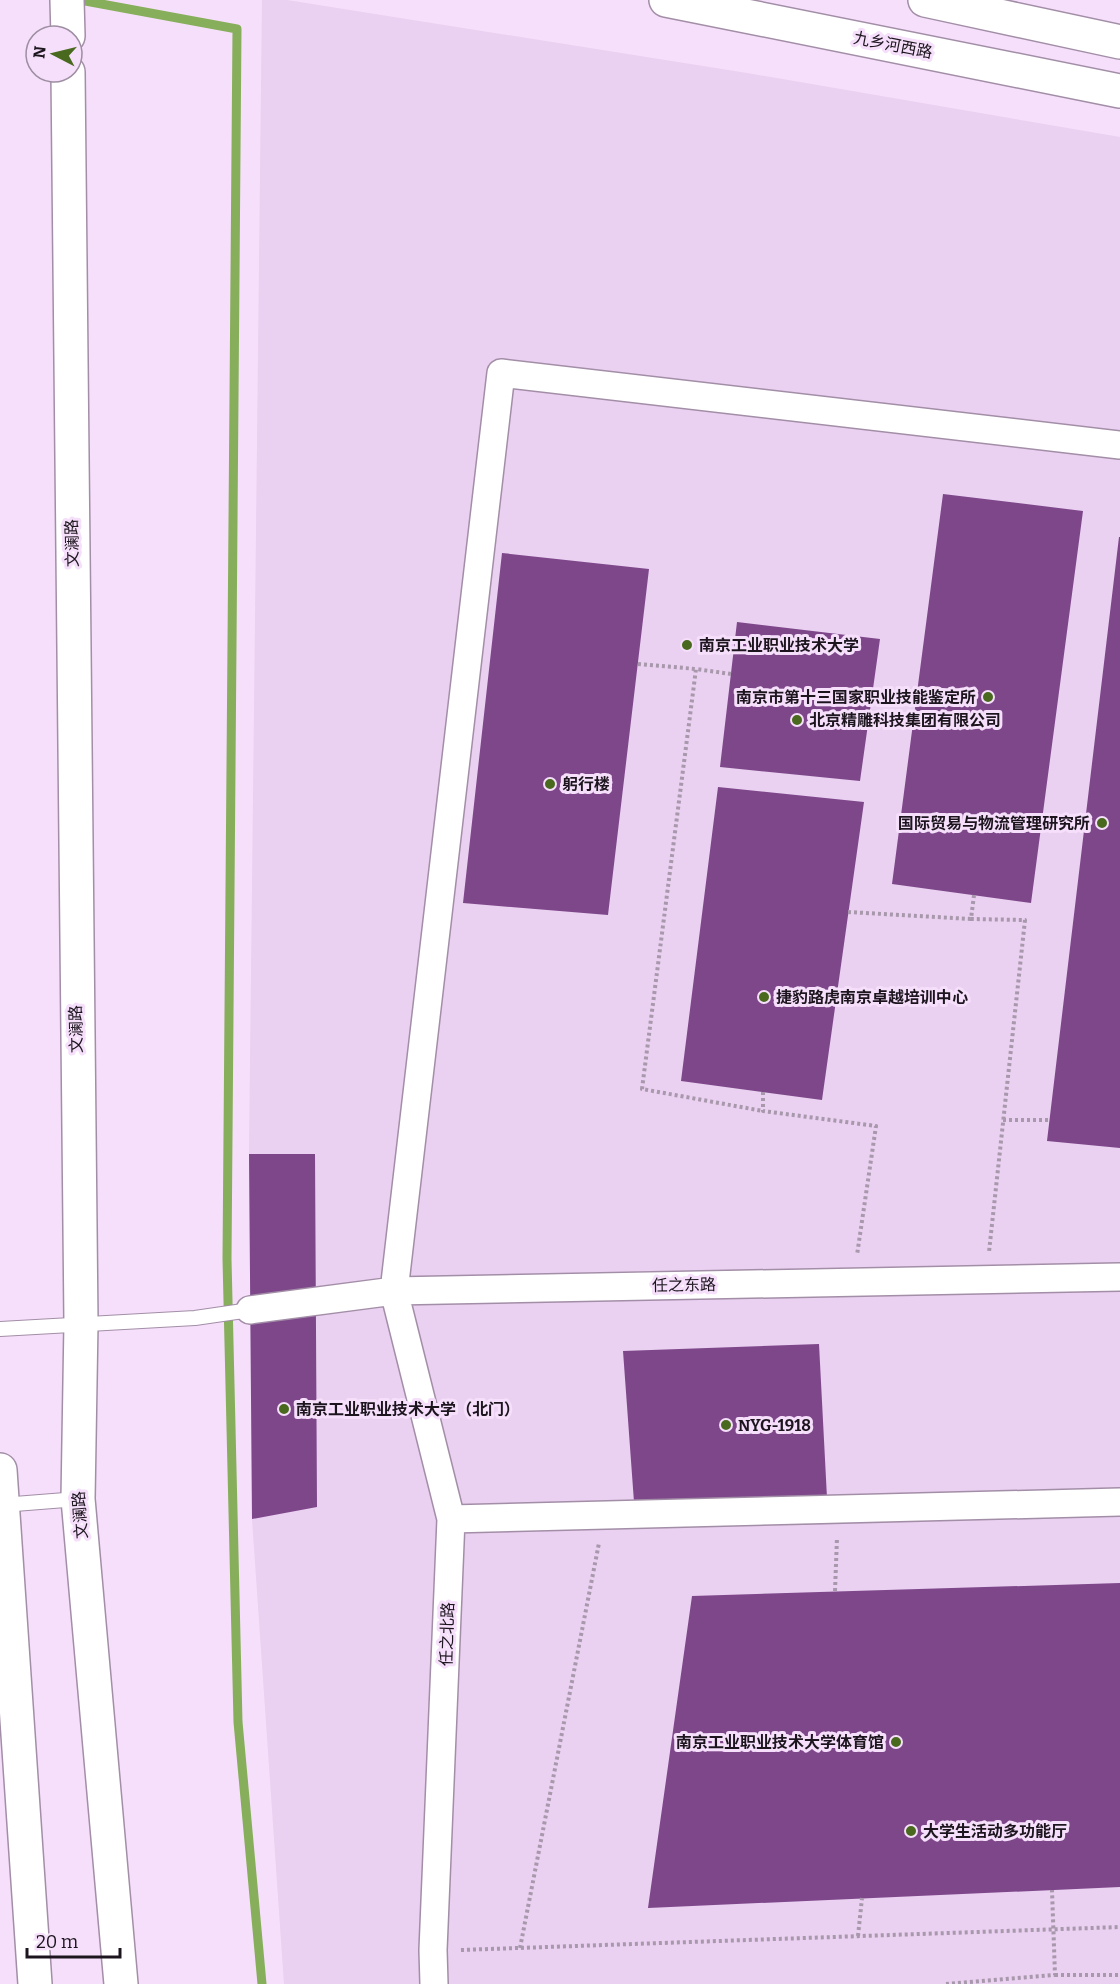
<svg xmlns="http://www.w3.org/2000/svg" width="1120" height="1984" font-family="Bitter,'Noto Sans SC',serif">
	<rect width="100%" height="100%" fill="#f5dffa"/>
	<path fill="#ead0f1" d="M262,0H287L747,73L1120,137V1984H284L252,1519L249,1154Z"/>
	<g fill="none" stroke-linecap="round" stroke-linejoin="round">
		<path stroke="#87ae5a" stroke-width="9" d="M80,0L237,29L227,1259L238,1722L262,1984"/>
	</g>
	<path fill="#7d478a" d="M943,494L1083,511L1031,903L892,884Z
		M1119,537H1120V1148L1047,1141Z
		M502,553L649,569L608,915L463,903Z
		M737,622L880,639L860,781L720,767Z
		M718,787L864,802L822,1100L681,1081Z
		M249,1154H315L317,1507L252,1519Z
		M819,1344L827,1498L634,1502L623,1351Z
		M1120,1583V1887L648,1908L692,1596Z"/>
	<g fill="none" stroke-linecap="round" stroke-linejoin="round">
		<g stroke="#a38ea7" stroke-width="16">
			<path id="lane" d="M0,1329L195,1318L250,1310
				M2,1505L78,1499"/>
		</g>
		<g stroke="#a38ea7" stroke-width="30">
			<path id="street" d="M250,1310L394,1291L1120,1277
				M451,1519L1120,1502
				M434,1984L433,1950L451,1519L394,1291L501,373L1120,445"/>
		</g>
		<g stroke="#a38ea7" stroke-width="36">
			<path id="secondary" d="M67,0L68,36
				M666,0L1120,91
				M925,0L1120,42
				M68,72L81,1323L78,1499L121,1984
				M0,1470L35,1984"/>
		</g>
		<path stroke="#a898ac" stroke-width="4" stroke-dasharray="3 3" stroke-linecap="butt" d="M638,664L696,669
			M731,674L696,669L642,1089L763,1111
			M974,895L971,919L1025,920L989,1252
			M848,912L971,919
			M763,1092V1111L876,1126L857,1255
			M1003,1120H1050
			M835,1591L837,1538
			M858,1936L862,1898
			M520,1948L599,1543
			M461,1950L1120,1927
			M1055,1975H1120
			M946,1984L1055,1975L1052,1890"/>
		<use href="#lane" stroke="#fff" stroke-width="14"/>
		<use href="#street" stroke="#fff" stroke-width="27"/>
		<use href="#secondary" stroke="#fff" stroke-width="33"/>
	</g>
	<g fill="#49691e" stroke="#f5dffa" stroke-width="2">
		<circle cx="687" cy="645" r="6"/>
		<circle cx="988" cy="697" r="6"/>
		<circle cx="797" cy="720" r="6"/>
		<circle cx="550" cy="784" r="6"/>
		<circle cx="1102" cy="823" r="6"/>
		<circle cx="764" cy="997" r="6"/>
		<circle cx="284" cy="1409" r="6"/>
		<circle cx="726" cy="1425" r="6"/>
		<circle cx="896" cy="1742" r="6"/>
		<circle cx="911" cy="1831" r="6"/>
	</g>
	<g text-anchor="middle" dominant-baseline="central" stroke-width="6" stroke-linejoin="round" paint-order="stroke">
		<g font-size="16" fill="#1c151e" stroke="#f5dffa">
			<text transform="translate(893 45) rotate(11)">九乡河西路</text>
			<text transform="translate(72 543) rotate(-91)">文澜路</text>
			<text transform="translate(76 1029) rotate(-91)">文澜路</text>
			<text transform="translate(684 1285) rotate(-1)">任之东路</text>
			<text transform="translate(80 1515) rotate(-94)">文澜路</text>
			<text transform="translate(447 1634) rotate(-88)">任之北路</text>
		</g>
		<g font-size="16" font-weight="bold" fill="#1c151e" stroke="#f5dffa" text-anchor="start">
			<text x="699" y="645">南京工业职业技术大学</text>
			<text x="976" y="697" text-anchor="end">南京市第十三国家职业技能鉴定所</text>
			<text x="809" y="720">北京精雕科技集团有限公司</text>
			<text x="562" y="784">躬行楼</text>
			<text x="1090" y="823" text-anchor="end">国际贸易与物流管理研究所</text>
			<text x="776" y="997">捷豹路虎南京卓越培训中心</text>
			<text x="296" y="1409">南京工业职业技术大学（北门）</text>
			<text x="738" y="1425">NYG-1918</text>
			<text x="884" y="1742" text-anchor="end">南京工业职业技术大学体育馆</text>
			<text x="923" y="1831">大学生活动多功能厅</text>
		</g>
	</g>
	<g transform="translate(54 54) rotate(277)"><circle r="28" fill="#f5dffa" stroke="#9e8ea2" stroke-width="1.5"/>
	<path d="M0-4.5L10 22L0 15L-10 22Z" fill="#49691e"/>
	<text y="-9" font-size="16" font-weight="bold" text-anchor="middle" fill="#1c151e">N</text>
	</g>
	<path d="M27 1948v9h93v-9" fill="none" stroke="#1c151e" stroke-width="3"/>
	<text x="36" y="1948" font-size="18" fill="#1c151e" stroke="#f5dffa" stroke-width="4.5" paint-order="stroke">20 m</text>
</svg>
